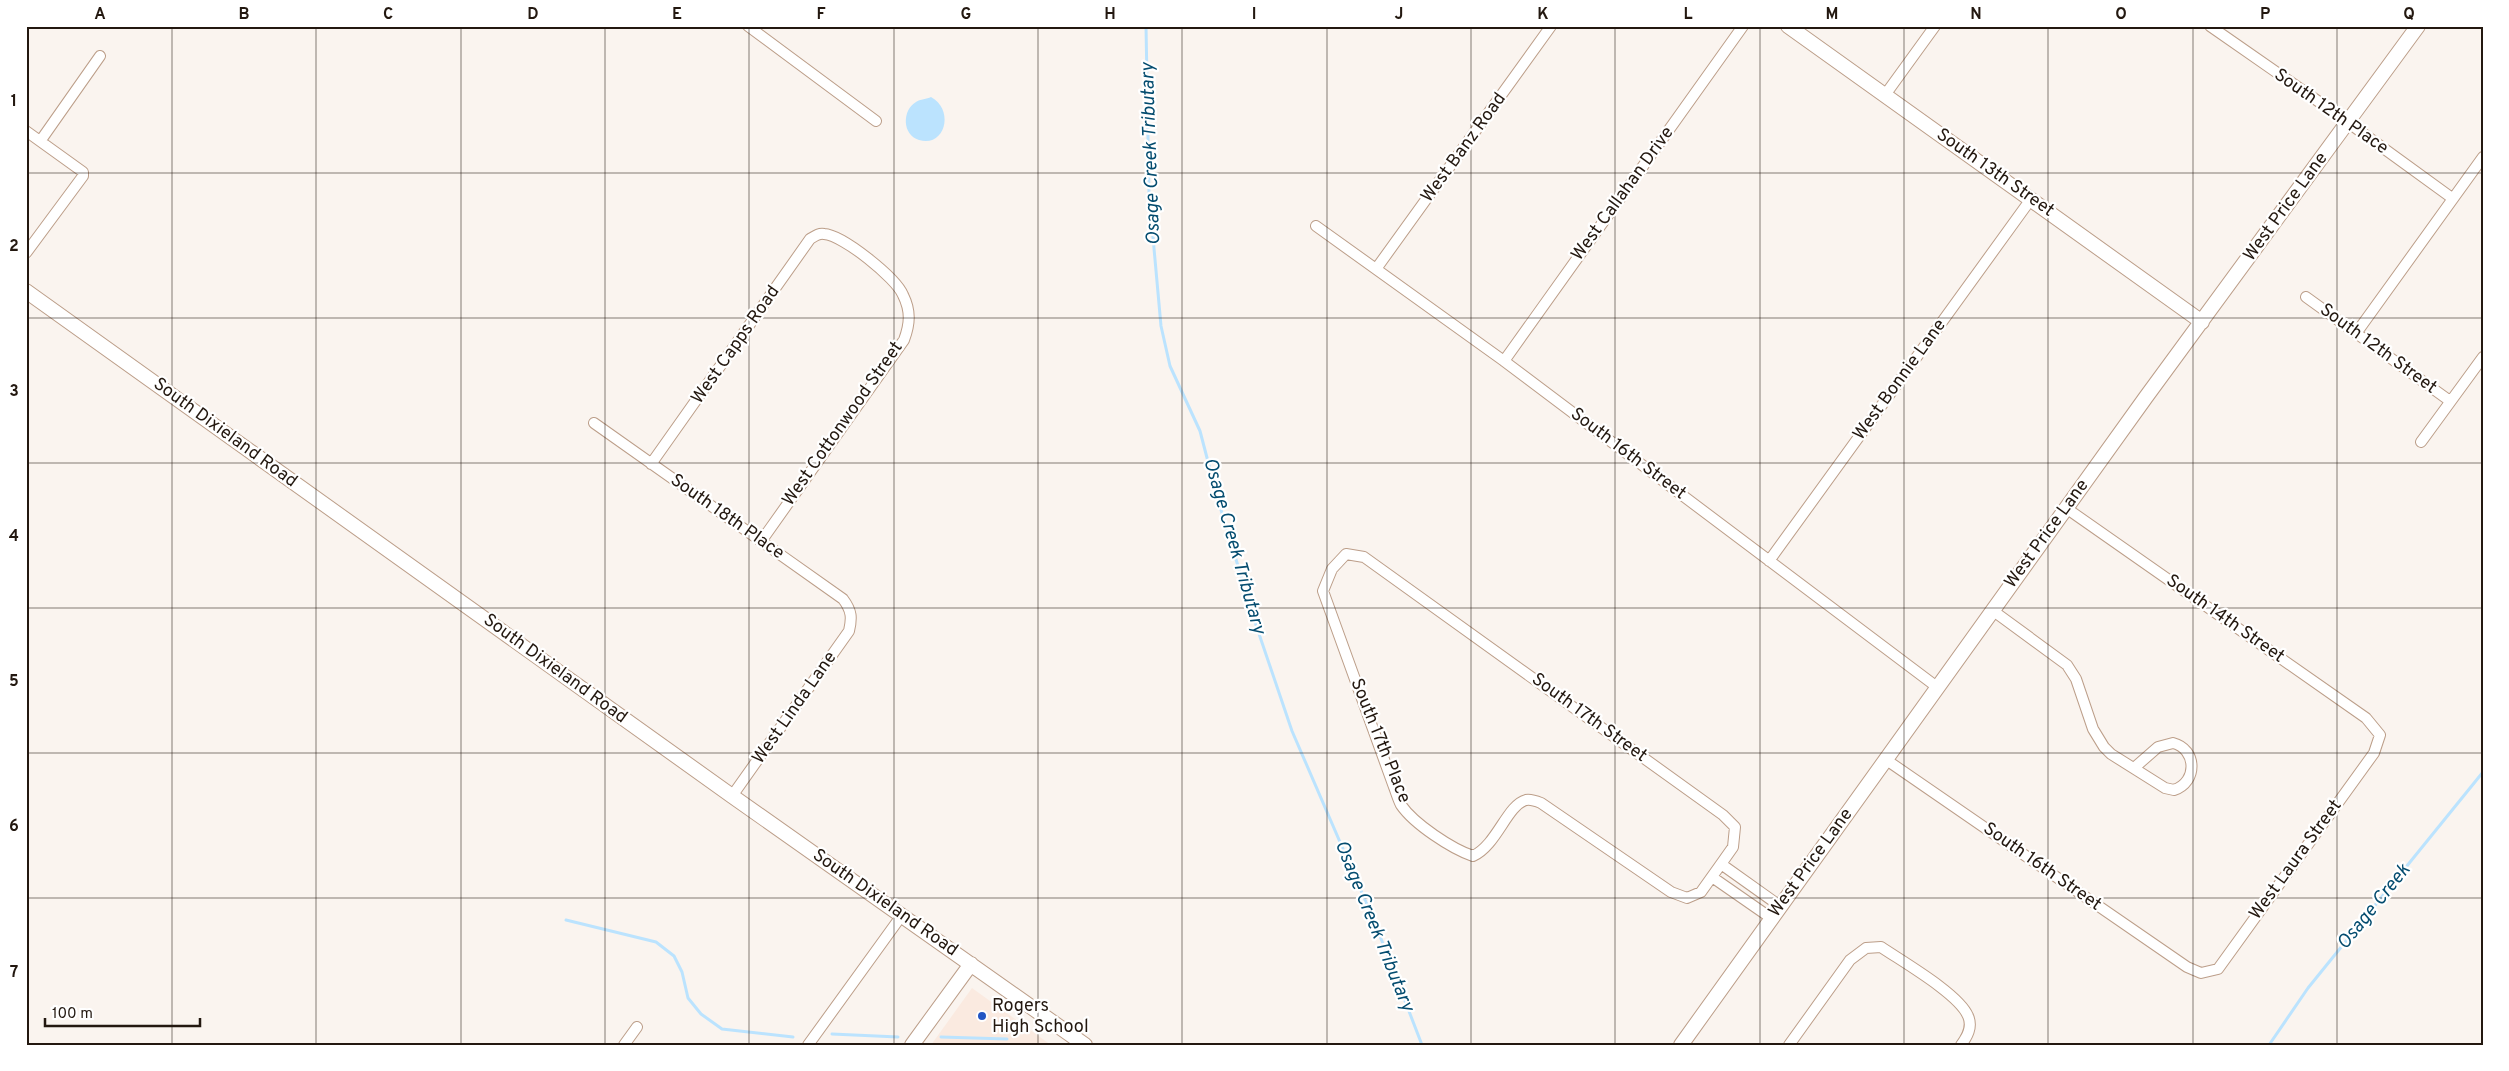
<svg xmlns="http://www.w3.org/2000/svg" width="2509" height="1071" font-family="Overpass,sans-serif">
	<rect width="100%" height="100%" fill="#faf4ef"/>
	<path fill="#faeae0" d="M972,988L1051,1045H931Z"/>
	<path fill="#bbe3fe" d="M931,97C955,110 945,148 919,140C902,135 902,110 916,102C920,99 927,99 931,97Z"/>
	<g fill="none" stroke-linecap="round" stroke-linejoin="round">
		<path stroke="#bbe3fe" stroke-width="3" d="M1146,26L1149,193L1161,326L1170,366L1200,431L1218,500L1255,622L1292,731L1375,923L1422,1045
			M566,920L656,942L674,956L682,972L688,998L701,1014L722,1029L793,1037
			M832,1034L898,1037
			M941,1037L1007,1039
			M2269,1045L2308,988L2483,772"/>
		<g stroke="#bc9e89" stroke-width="12">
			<path id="street" d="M748,26L876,121
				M2210,26L2335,113L2452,198
				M1885,95L1935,26
				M26,131L83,172V176L26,253
				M41,140L100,56
				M1316,226L1504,361L1937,687
				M1376,269L1551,26
				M2306,297L2450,401
				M2357,332L2483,157
				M1504,361L1743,26
				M594,423L843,599C852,611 852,618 849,631L732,796
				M2421,442L2483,357
				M651,464L810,239C815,236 819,233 824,234C843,235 896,278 903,295C911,311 910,324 904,340L762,540
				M1346,554L1364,557L1723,815L1735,827L1733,847L1721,864L1701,892L1687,898L1671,892L1541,803C1536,801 1531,799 1526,800C1507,805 1497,845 1473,856C1452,849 1414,824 1401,805C1398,799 1396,792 1394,787L1323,591L1332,569Z
				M1769,561L2031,199
				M1992,610L2067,665L2076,679L2093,729L2104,747L2111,754L2165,788L2174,790C2198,782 2197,749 2173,743L2158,747L2134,768
				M1885,759L2187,967L2201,973L2218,969L2374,753L2380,735L2366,718L2066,508
				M1721,864L1780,906
				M1712,877L1771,918
				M624,1045L637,1027
				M808,1045L902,915
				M1789,1045L1850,960L1866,948L1881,947C1903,962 1959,994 1968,1016C1973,1027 1967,1037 1961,1045"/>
		</g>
		<g stroke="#bc9e89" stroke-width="16">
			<path id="secondary" d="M1788,26L2202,322
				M26,291L732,796L1085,1045
				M912,1045L971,964
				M1681,1045L2146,397L2418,26"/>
		</g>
		<use href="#street" stroke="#fff" stroke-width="10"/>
		<use href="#secondary" stroke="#fff" stroke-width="14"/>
	</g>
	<path fill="none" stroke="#231810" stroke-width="1" stroke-opacity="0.55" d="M172,26V1045M316,26V1045M461,26V1045M605,26V1045M749,26V1045M894,26V1045M1038,26V1045M1182,26V1045M1327,26V1045M1471,26V1045M1615,26V1045M1760,26V1045M1904,26V1045M2048,26V1045M2193,26V1045M2337,26V1045M26,173H2483M26,318H2483M26,463H2483M26,608H2483M26,753H2483M26,898H2483"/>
	<circle fill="#2356c4" stroke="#fff" stroke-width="2" cx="982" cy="1016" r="5"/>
	<g text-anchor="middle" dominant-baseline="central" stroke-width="4.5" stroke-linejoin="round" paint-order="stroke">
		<g font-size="18" fill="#231810" stroke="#fff">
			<text transform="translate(2331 112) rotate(35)">South 12th Place</text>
			<text transform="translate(1464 148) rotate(-54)">West Banz Road</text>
			<text transform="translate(1995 173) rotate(35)">South 13th Street</text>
			<text transform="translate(1623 194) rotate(-54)">West Callahan Drive</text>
			<text transform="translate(2286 207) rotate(-54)">West Price Lane</text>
			<text transform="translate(736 345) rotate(-55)">West Capps Road</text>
			<text transform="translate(2378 349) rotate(36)">South 12th Street</text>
			<text transform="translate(1900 380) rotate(-54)">West Bonnie Lane</text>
			<text transform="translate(843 424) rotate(-55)">West Cottonwood Street</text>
			<text transform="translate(225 433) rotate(36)">South Dixieland Road</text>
			<text transform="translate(1628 454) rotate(37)">South 16th Street</text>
			<text transform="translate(727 517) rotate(35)">South 18th Place</text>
			<text transform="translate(2047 534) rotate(-54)">West Price Lane</text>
			<text transform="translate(2225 619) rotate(35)">South 14th Street</text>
			<text transform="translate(555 669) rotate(36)">South Dixieland Road</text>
			<text transform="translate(795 708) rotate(-55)">West Linda Lane</text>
			<text transform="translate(1589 718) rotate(36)">South 17th Street</text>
			<text transform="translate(1380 741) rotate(68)">South 17th Place</text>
			<text transform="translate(2296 860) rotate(-54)">West Laura Street</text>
			<text transform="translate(1811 863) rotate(-54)">West Price Lane</text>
			<text transform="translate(2042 867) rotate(35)">South 16th Street</text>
			<text transform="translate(885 903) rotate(35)">South Dixieland Road</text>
		</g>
		<g font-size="18" fill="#231810" stroke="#fff" text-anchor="start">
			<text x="992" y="1006">Rogers<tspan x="992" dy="21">High School</tspan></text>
		</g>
		<g font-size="19" font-style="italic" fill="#044c6f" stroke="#fff">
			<text transform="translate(1151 154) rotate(-92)">Osage Creek Tributary</text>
			<text transform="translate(1234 546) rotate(74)">Osage Creek Tributary</text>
			<text transform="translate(2374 907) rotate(-51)">Osage Creek</text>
			<text transform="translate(1374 926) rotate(68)">Osage Creek Tributary</text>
		</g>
	</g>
	<rect width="2509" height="1071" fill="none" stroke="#ffffff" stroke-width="55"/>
	<path d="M45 1018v8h155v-8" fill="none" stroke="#231810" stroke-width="2.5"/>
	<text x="52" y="1018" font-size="15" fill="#231810" stroke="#ffffff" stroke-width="4" paint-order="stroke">100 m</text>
	<rect x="28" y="28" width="2454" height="1016" fill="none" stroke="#231810" stroke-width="2"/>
	<g font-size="16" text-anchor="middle" font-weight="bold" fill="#231810">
		<text x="100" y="19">A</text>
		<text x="244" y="19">B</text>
		<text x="388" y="19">C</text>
		<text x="533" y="19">D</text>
		<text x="677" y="19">E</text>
		<text x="821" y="19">F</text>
		<text x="966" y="19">G</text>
		<text x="1110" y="19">H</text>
		<text x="1254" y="19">I</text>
		<text x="1399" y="19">J</text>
		<text x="1543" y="19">K</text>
		<text x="1688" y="19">L</text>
		<text x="1832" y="19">M</text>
		<text x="1976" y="19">N</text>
		<text x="2121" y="19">O</text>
		<text x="2265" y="19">P</text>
		<text x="2409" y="19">Q</text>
		<text x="14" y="106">1</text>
		<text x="14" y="251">2</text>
		<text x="14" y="396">3</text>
		<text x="14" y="541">4</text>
		<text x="14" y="686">5</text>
		<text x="14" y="831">6</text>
		<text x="14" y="977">7</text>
	</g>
</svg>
